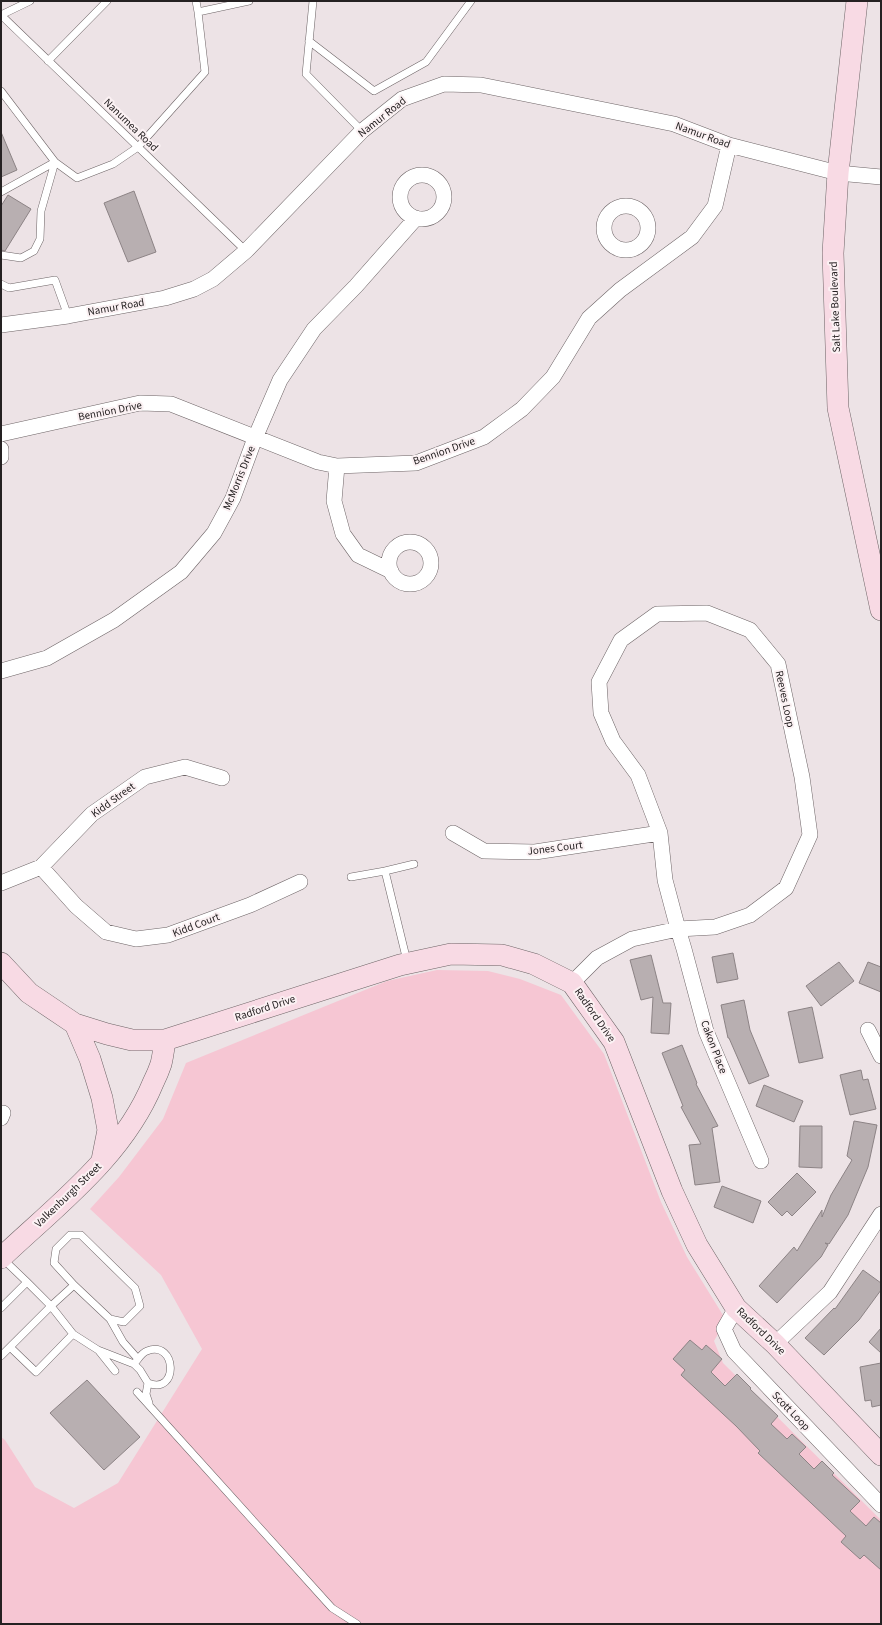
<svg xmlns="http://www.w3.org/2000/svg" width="882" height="1625" font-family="'Source Sans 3',sans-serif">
	<rect width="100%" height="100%" fill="#ede3e6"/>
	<path fill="#f6c6d3" d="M437,970L488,971L520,979L561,995L604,1054L661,1202L687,1257L726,1320L714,1341L723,1363L881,1520V1624H1V1437L5,1440L35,1487L74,1508L118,1483L202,1349L161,1275L90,1209L119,1177L163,1119L186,1063L387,981Z"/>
	<path fill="#b8afb1" stroke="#8c8385" d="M1,132L17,170L1,177Z
		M134,191L156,252L128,262L104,203Z
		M8,195L31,209L5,251L1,250V206Z
		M733,953L738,979L717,983L712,957Z
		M651,955L663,1003H671L669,1034L651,1033L653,997L641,1000L630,960Z
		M839,962L854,981L821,1006L806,986Z
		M868,962L881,967V992L859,983Z
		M744,1000L750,1030L769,1076L749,1084L729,1038H728L721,1005Z
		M812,1007L823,1058L799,1063L788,1012Z
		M682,1045L697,1083L696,1084L718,1126L712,1128L720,1182L695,1185L689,1145L701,1144L681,1107L683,1106L662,1053Z
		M861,1070L863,1080L868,1079L876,1109L850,1115L840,1075Z
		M764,1085L803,1101L794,1122L756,1106Z
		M854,1121L877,1125L868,1167L848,1215L829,1244L825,1243L828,1245L821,1257L777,1303L759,1286L794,1247L797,1251L822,1210V1217L831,1195L852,1160L847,1156Z
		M800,1126H822V1168L799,1167Z
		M797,1173L816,1192L792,1216L787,1211L782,1216L768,1202Z
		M722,1186L761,1201L753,1223L714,1207Z
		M863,1270L881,1283V1290L859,1320L824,1355L805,1338L834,1308L835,1309Z
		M881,1328V1353L869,1342Z
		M690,1340L702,1350L706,1345L722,1359L711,1372L725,1386L737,1374L751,1388L750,1389L778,1416L771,1424L787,1439L792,1434L806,1447L799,1454L814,1469L822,1461L834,1473L832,1475L860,1501L850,1511L866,1526L874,1517L881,1523V1570L864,1555L860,1559L841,1542L846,1536L758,1453L760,1451L736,1426L681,1375L685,1370L673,1359Z
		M881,1363V1405L872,1407L871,1400L865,1401L860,1367Z
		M87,1380L140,1437L104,1470L50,1413Z"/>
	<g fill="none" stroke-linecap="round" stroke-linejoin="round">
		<g stroke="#6d6466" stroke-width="8">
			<path id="lane" d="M30,1L1,15L246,251
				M196,1L198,12L249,1
				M313,1L306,74L362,131
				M309,41L374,91L426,62L471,1
				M48,61L107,1
				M1,91L55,162L77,178L113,164L138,147L205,72L198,12
				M1,192L55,162
				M1,255L21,258L34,251L40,239L41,211L55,162
				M1,284L9,288L55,280L68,316
				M385,871L414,864
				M351,877L385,871L407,961
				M70,1235H81L135,1288L140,1306L124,1322L110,1319L74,1285L54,1263L56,1249Z
				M3,1259L27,1282L51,1306L73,1334L98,1350L134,1364L140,1370L148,1383L146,1394L149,1403
				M1,1308L27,1282
				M110,1319L123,1342L138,1359
				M10,1347L36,1372L73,1334
				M99,1351L115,1371
				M1,1356L51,1306L74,1285
				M134,1364C138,1360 141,1353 147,1351C177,1339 179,1396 148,1383
				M137,1392L332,1608L357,1624"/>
		</g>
		<g stroke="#6d6466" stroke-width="16">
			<path id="street" d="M400 197a22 22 0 1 1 44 0a22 22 0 1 1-44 0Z
				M604 228a22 22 0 1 1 44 0a22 22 0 1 1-44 0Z
				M1,325L68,316L165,298L194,289L213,279L246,251L362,131L402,99L444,84L481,85L674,124L729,145L838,173L881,177
				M1,434L140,403L171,404L318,462L337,466L416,463L484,437L522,409L553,377L589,318L620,290L692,237L715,206L729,145
				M1,449V457
				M337,466L334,501L343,534L358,555L391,571
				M389 563a21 21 0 1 1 42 0a21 21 0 1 1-42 0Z
				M1,671L47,658L114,620L181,572L214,533L233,498L255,438L280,380L314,329L356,286L416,218
				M453,833L484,851L535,852L660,833
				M41,867L76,906L106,932L136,939L168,935L250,905L300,882
				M1,883L41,867L92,814L145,777L185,767L222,778
				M572,983L597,958L632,939L678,929L715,927L750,915L786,888L810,835L802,777L778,664L750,630L707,613L657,614L621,640L599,682L601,713L613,741L638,775L660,833L665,880L678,929L684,949L706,1031L761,1161
				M868,1030L881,1056
				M1,1118L3,1113
				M736,1308L724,1329L734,1351L881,1505
				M775,1344L830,1292L881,1214"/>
		</g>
		<g stroke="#6d6466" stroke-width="22">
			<path id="secondary" d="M857,1L838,173L833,253L838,408L881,610
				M1,963L29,993L75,1024L107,1034L132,1040H165L400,965L451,954L502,955L534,964L572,983L614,1042L672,1191L697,1245L736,1308L775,1344L881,1455
				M75,1024L90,1059L102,1098L108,1130L102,1160
				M1,1258C57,1205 123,1156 153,1083C156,1077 159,1070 161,1064C163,1056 164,1047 165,1040"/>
		</g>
		<use href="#lane" stroke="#fff" stroke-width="7"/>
		<use href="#street" stroke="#fff" stroke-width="15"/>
		<use href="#secondary" stroke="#f8dae4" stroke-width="21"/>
	</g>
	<g text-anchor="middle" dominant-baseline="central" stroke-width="4" stroke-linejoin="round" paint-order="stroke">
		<g font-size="11" fill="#252122" stroke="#fbf1f3">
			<text transform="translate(382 117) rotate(-38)">Namur Road</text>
			<text transform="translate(131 125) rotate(44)">Nanumea Road</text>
			<text transform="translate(703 135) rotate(20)">Namur Road</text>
			<text transform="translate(116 307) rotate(-10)">Namur Road</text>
			<text transform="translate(835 307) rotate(-92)">Salt Lake Boulevard</text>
			<text transform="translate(110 411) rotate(-11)">Bennion Drive</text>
			<text transform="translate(444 451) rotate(-19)">Bennion Drive</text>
			<text transform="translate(239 478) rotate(-68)">McMorris Drive</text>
			<text transform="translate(785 699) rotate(78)">Reeves Loop</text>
			<text transform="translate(113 800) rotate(-36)">Kidd Street</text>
			<text transform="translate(555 848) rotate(-7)">Jones Court</text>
			<text transform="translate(196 925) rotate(-21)">Kidd Court</text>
			<text transform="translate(265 1008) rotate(-18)">Radford Drive</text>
			<text transform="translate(595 1015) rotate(55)">Radford Drive</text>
			<text transform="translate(714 1047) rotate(69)">Cakon Place</text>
			<text transform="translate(68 1195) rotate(-44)">Valkenburgh Street</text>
			<text transform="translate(761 1331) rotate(44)">Radford Drive</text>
			<text transform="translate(791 1411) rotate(46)">Scott Loop</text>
		</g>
	</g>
	<rect width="882" height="1625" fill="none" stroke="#252122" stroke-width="4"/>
</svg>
